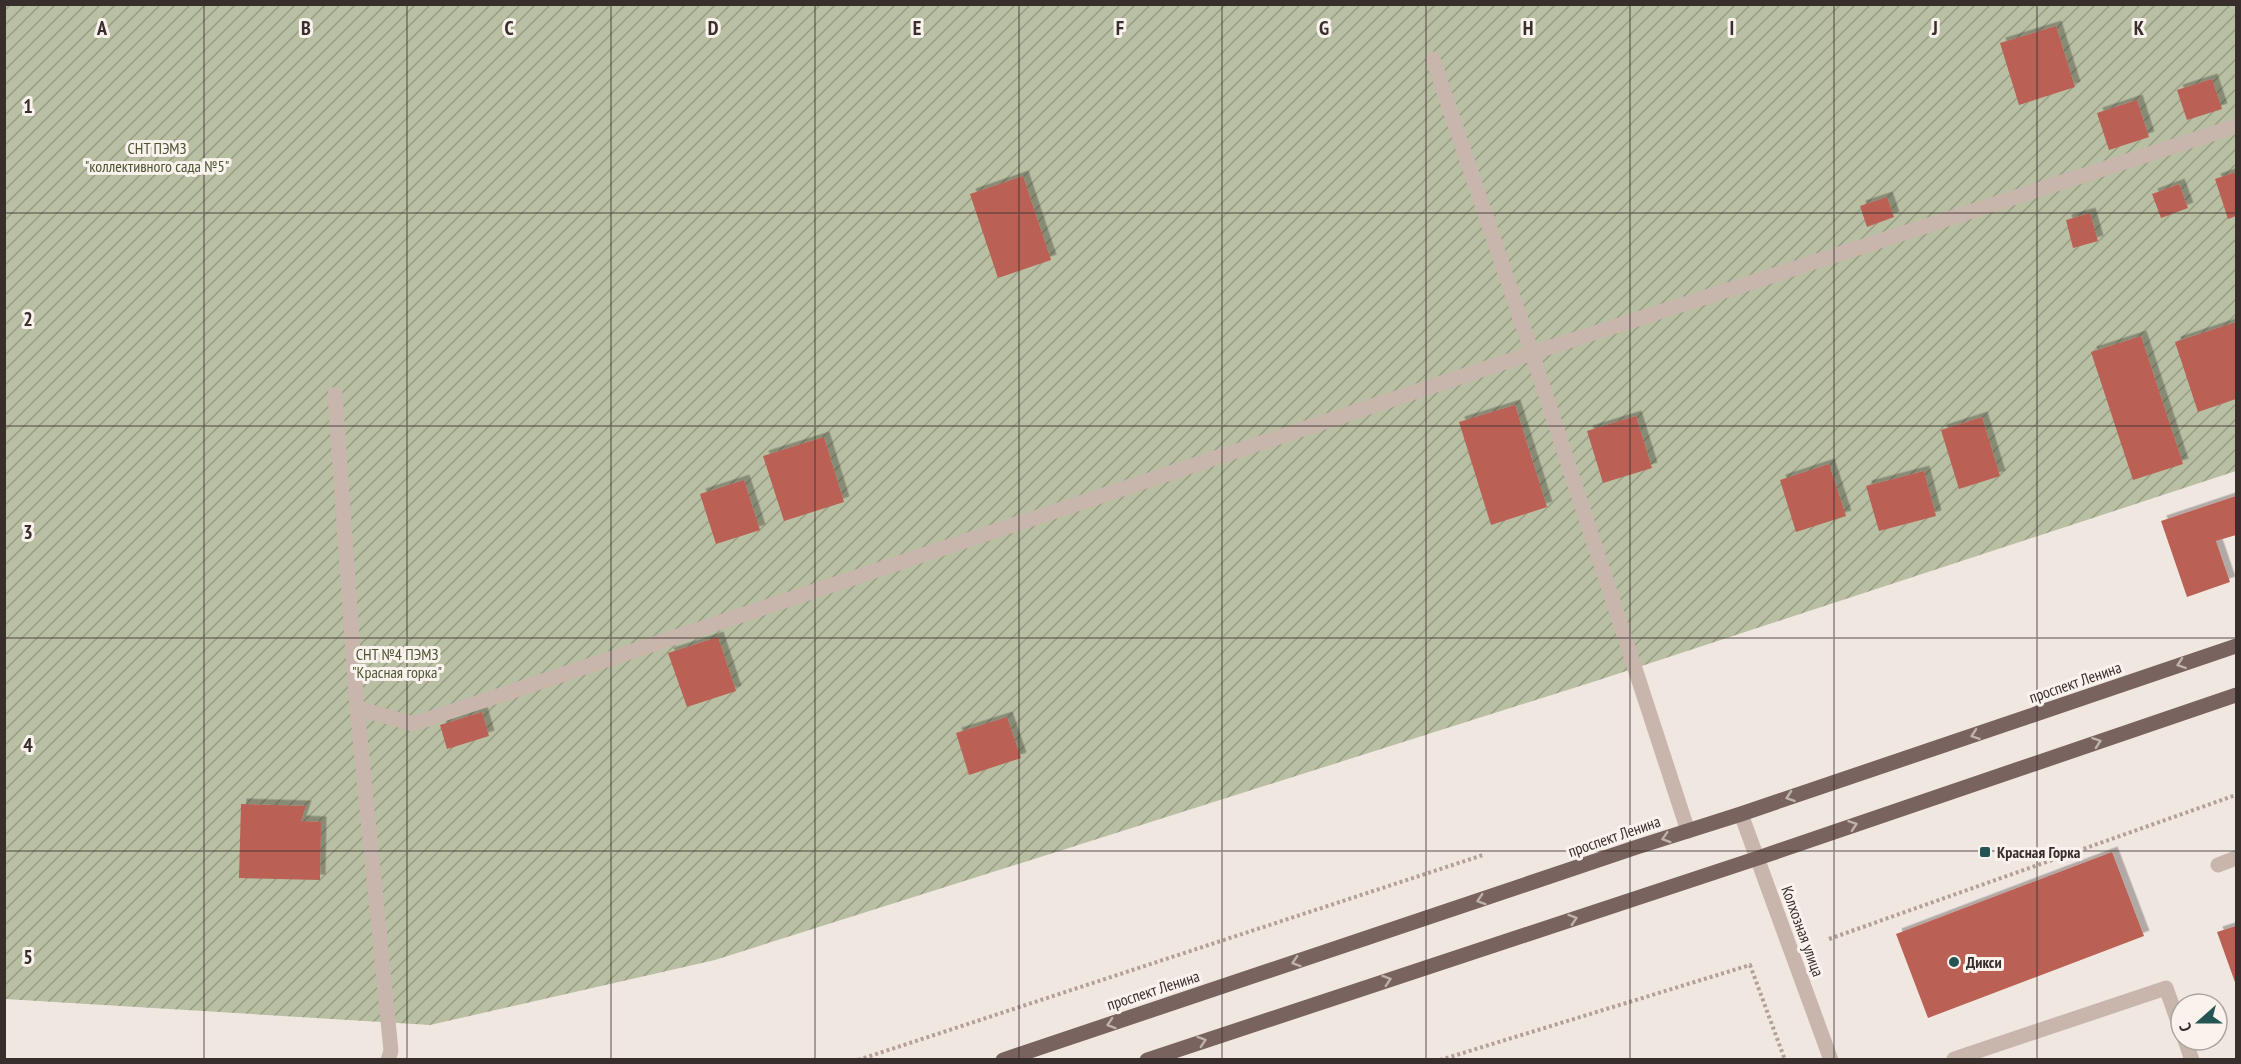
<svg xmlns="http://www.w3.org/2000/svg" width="2241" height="1064" font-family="'PT Sans Narrow',sans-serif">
	<defs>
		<pattern id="garden-furrows" width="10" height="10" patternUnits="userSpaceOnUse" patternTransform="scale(1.5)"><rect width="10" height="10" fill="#b9bfa2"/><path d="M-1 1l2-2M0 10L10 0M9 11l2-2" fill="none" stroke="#979c84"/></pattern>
		<filter id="shadow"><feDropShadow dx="5.5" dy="-5.5" stdDeviation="0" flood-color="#0004"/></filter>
	</defs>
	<rect width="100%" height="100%" fill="#f1e7e1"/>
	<path fill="url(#garden-furrows)" d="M4,5H2236V471L1599,680L715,960L430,1025L5,999Z"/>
	<path fill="#ba6155" filter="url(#shadow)" d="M2056,26L2075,87L2019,105L2000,43Z
		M2212,79L2222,109L2187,120L2177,90Z
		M2137,100L2149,137L2109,150L2097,113Z
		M2236,172V216L2228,219L2215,179Z
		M1023,176L1051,260L998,278L970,194Z
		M2179,184L2188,208L2161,218L2152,194Z
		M1887,197L1894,217L1867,227L1860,206Z
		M2090,213L2098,241L2073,248L2066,220Z
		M2236,322V399L2198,412L2175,342Z
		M2141,336L2183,464L2133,480L2091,352Z
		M1515,405L1547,507L1491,525L1459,422Z
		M1636,416L1652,468L1603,483L1587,431Z
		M1982,417L2000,476L1959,489L1941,430Z
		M824,437L844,502L784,521L763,456Z
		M1829,464L1846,516L1796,532L1780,480Z
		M1924,471L1936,516L1879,531L1866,486Z
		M744,480L760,530L716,544L700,494Z
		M2236,496V535L2216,541L2230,582L2187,597L2161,521Z
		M718,637L736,691L687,707L668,653Z
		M482,712L489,736L447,749L440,725Z
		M1007,717L1021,758L969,775L956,733Z
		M241,804L306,806L301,821L321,822L320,880L239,878Z
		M2112,852L2144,936L1928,1018L1896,934Z
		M2236,926V985L2217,932Z"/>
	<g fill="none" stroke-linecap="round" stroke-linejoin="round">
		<path stroke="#b4a098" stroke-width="4" stroke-dasharray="3 3" stroke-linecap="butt" d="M1829,939L2236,795
			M858,1060L1483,855
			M1440,1060L1750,965L1785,1060"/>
		<path stroke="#c8b6ad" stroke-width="15" d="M1433,59L1532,353L1688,831
			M335,394L357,708L391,1051L388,1060
			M357,708L413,724L1532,353L2236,126
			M1741,814L1831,1060
			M2218,865L2236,858
			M2185,1040L2192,1060
			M1954,1059L2166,988L2181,1030"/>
		<path stroke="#78635e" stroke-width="15" d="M1003,1060L1637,847L1741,814L2236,646
			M1147,1060L1758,858L2236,695"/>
	</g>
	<defs><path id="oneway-chevron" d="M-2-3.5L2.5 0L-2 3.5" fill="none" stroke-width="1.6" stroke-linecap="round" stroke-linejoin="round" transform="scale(1.5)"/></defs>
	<g stroke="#bfb2ad">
		<use href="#oneway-chevron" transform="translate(2181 664) rotate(161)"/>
		<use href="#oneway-chevron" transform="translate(1975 735) rotate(161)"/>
		<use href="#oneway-chevron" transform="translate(2097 742) rotate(-19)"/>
		<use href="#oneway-chevron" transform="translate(1790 797) rotate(161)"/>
		<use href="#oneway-chevron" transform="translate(1853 825) rotate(-19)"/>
		<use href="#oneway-chevron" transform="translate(1666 838) rotate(163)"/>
		<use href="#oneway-chevron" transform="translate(1481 900) rotate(162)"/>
		<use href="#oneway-chevron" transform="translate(1573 919) rotate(-18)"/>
		<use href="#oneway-chevron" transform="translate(1296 962) rotate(162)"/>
		<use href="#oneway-chevron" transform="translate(1387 980) rotate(-18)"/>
		<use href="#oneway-chevron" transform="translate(1111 1024) rotate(162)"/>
		<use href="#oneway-chevron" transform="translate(1202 1041) rotate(-18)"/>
	</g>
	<path fill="none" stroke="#382e2b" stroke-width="1.5" stroke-opacity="0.55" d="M204,4V1060M407,4V1060M611,4V1060M815,4V1060M1019,4V1060M1222,4V1060M1426,4V1060M1630,4V1060M1834,4V1060M2037,4V1060M4,213H2236M4,426H2236M4,638H2236M4,851H2236"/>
	<g fill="#245552" stroke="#f9f2ed" stroke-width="2">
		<rect x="1979" y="846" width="12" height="12" rx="3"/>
		<circle cx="1954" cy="962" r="6"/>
	</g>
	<g text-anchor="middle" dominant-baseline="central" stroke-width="6" stroke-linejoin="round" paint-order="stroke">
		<g font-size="16" fill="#4c5431" stroke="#f9f2ed">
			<text x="157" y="148">СНТ ПЭМЗ<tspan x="157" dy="18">"коллективного сада №5"</tspan></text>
			<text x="397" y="654">СНТ №4 ПЭМЗ<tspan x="397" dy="18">"Красная горка"</tspan></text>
		</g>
		<g font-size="16" fill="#382e2b" stroke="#f9f2ed">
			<text transform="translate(2075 682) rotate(-19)">проспект Ленина</text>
			<text transform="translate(1614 836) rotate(-19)">проспект Ленина</text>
			<text transform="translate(1803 931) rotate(70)">Колхозная улица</text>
			<text transform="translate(1153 990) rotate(-18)">проспект Ленина</text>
		</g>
		<g font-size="16" font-weight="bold" fill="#382e2b" stroke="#f9f2ed" text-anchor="start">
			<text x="1997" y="852">Красная Горка</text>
			<text x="1966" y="962">Дикси</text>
		</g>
	</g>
	<g font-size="20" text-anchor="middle" font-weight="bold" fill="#382e2b" stroke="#f9f2ed" stroke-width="6" stroke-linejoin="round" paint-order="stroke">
		<text x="102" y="35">A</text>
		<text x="306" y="35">B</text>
		<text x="509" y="35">C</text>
		<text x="713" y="35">D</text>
		<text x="917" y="35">E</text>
		<text x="1120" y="35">F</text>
		<text x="1324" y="35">G</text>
		<text x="1528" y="35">H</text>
		<text x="1732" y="35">I</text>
		<text x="1935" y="35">J</text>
		<text x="2139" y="35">K</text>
		<text x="28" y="113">1</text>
		<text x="28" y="326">2</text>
		<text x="28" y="539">3</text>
		<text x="28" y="752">4</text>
		<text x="28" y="964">5</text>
	</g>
	<rect width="2241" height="1064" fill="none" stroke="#382e2b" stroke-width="12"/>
	<g transform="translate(2199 1022) rotate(249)"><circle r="28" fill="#f9f2ed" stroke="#aca49f" stroke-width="1.5"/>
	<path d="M0-4.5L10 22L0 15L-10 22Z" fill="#245552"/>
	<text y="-9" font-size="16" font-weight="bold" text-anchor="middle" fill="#382e2b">С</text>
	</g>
</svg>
